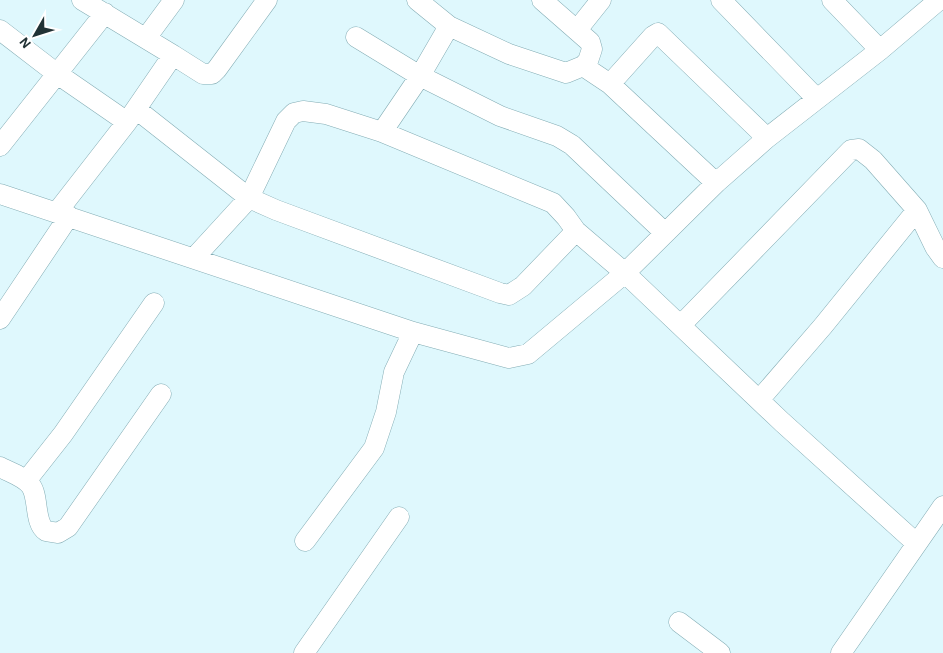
<svg xmlns="http://www.w3.org/2000/svg" width="943" height="653" font-family="'Alegreya Sans',sans-serif">
	<rect width="100%" height="100%" fill="#dff8fd"/>
	<g fill="none" stroke-linecap="round" stroke-linejoin="round">
		<g stroke="#83acb4" stroke-width="21">
			<path id="minor" d="M417,0L449,26L509,54L566,73L583,66L610,84L716,183
				M542,0L590,42L592,49L588,61L583,66
				M721,0L817,99
				M832,0L880,50
				M0,30L56,73L127,122
				M577,30L601,0
				M356,37L420,76L449,26
				M146,38L174,0
				M173,55L203,74H212L217,69L267,0
				M610,84L653,36L658,33L767,138
				M136,109L249,198L286,121L294,113L303,111L326,114L382,132L553,203L566,217L576,231L625,273L782,422L916,543
				M382,132L420,76L500,116L557,136L572,145L665,233
				M0,146L105,13
				M0,194L413,332L509,358L528,354L625,273L716,183L767,138L880,50L939,0
				M57,212L127,122L173,55L82,0
				M194,258L249,198L276,210L500,293L509,295L523,286L576,231
				M0,319L69,216
				M681,325L851,150L859,149L873,160L917,210L935,247L943,258
				M760,399L823,326L917,210
				M0,467C9,472 25,477 31,486C39,497 34,523 46,531C49,532 54,532 58,533L68,527L161,394
				M26,481L63,434L154,303
				M305,541L374,448L386,412L394,372L413,332
				M679,622L720,653
				M304,653L399,517
				M841,653L943,506"/>
		</g>
		<use href="#minor" stroke="#fff" stroke-width="20"/>
	</g>
	<g transform="translate(35 35) rotate(231)" stroke="#ffffff" stroke-width="4" paint-order="stroke">
	<path d="M0-4L9 19L0 12L-9 19Z" fill="#213235"/>
	<text y="-8" font-size="14" font-weight="bold" text-anchor="middle" fill="#213235">N</text>
	</g>
</svg>
